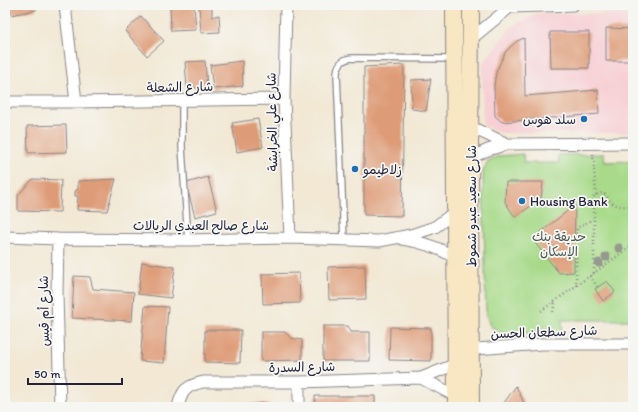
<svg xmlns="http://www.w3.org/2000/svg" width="638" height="412" font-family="Itim,'Playpen Sans Arabic',sans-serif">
	<rect width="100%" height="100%" fill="#f6f6f2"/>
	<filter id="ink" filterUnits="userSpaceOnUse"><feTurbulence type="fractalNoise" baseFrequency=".025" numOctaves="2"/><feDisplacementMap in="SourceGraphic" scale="8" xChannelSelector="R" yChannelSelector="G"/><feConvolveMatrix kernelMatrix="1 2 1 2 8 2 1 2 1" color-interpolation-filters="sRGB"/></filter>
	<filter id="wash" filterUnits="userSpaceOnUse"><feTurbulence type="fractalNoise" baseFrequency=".012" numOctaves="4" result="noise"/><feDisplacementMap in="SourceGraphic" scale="16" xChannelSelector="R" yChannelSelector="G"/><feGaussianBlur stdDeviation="0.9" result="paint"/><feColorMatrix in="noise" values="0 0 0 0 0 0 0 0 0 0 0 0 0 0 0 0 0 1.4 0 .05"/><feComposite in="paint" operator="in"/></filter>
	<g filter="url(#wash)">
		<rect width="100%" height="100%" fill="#f2e8d4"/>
		<path fill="#f7cfd4" d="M539,13L633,14V133H501L483,125L482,64L512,26Z"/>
		<path fill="#a8da8a" stroke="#657e62" d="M523,154L524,163H559L558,155L604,154L605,162L633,161V320H562V333H502L490,326L486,315L483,171L488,161L499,156Z"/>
		<g id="blocks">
			<path fill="#de9b77" d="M8,5H35L36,10L11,15Z
				M170,5H194L196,30L171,31Z
				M209,5L212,7V17L219,15L220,32L201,33L199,6Z
				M141,16L164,41L147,56L125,31Z
				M606,28L633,29V61H606Z
				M550,32H589V68H551Z
				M524,38L525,96L598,90L599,114L502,122L495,116L494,86L496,72L506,51L517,41Z
				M205,61L207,87L187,88L185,62Z
				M242,61L243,86L213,89L210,65Z
				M404,65L402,216L364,215V67Z
				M431,79L426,111L412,109L411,80Z
				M258,119L263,147L237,152L232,123Z
				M66,125L67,152L28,153L27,126Z
				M208,177L217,211L195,217L186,183Z
				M33,179L61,180L60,212L18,211V195Z
				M116,179L107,211L77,210L78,196H75V191L78,189V181Z
				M506,182H543L541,199L515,217L505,202Z
				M575,205L574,272L559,273L532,239Z
				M142,262L175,267L171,298L138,294Z
				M365,266L366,299L329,300L328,267Z
				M299,273L300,303L263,304L262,274Z
				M74,276L90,277L93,289L134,292L132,321L72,318Z
				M607,281L615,292L603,301L595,289Z
				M145,306L168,307L164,363L140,361Z
				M323,326H348L351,332H370V361H323Z
				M390,327L431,328V361L389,360Z
				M205,330H241L240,363L205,362Z
				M261,332H285L291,338L302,340V360L261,361Z
				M516,386L526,407H501Z
				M315,396H375V407H315Z
				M266,403L276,407H243V405Z
				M210,405L222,406V407H210Z"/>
		</g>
	</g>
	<g filter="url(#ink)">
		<use href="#blocks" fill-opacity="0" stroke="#8a8588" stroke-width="1"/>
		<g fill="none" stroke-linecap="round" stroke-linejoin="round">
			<g stroke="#8a8588" stroke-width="8">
				<path id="service" d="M182,101V147L188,240
					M344,239L337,75C337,65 342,59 352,58L453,59"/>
			</g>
			<g stroke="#8a8588" stroke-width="13">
				<path id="minor" d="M65,5L76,102
					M286,5L284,99L290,238
					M502,5L510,7L573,5
					M471,39L510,7
					M5,102H76L284,99
					M471,127L507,144
					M470,158L488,150L507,144L633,143
					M5,237L58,239L188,240L290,238L379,241L411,235L435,227L455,212
					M58,239L57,294L60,407
					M402,239C422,242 440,247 456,259
					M464,350L542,344H633
					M421,378L456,396
					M299,382V407
					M178,407C182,390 186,386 203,382H299L421,378L456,364"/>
			</g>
			<g stroke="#8a8588" stroke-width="18">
				<path id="secondary" d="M454,5L456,407
					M471,5L470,158L471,407"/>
			</g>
			<path stroke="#8a8588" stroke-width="2.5" stroke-dasharray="1 3" stroke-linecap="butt" d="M593,154L596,195
				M594,273V196C608,187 606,202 616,205C621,207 628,206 633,206
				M590,276L598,288
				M576,286L577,228L593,219
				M541,311L633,245
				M553,312L555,301"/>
			<use href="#service" stroke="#fff" stroke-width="5.5"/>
			<use href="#minor" stroke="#fff" stroke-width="11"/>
			<use href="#secondary" stroke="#f9e7c3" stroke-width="16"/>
		</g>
		<g fill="#96998d">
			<circle cx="619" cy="248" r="4.5"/>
			<circle cx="606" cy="257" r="4.5"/>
			<circle cx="599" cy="263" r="4.5"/>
		</g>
	</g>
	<g fill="#1f6fb2" stroke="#f6f6f2" stroke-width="1.5">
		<circle cx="584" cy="119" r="4"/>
		<circle cx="355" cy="169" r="4"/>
		<circle cx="522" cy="201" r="4"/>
	</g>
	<g text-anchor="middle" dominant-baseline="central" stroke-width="3.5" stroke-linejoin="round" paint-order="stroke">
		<g font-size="13" fill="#22223b" stroke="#f6f6f2">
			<text transform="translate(180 87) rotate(-1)">شارع الشعلة</text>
			<text transform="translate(272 122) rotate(-91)">شارع علي الخرابشة</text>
			<text transform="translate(471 206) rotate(-90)">شارع سعيد عبدو شموط</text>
			<text x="201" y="225">شارع صالح العبدي الريالات</text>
			<text transform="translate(44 311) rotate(-91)">شارع أم قيس</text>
			<text transform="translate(544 332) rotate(-2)">شارع سطعان الحسن</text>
			<text transform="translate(302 367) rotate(-1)">شارع السدرة</text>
		</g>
		<g font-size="13" fill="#22223b" stroke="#f6f6f2" text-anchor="start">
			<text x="576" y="119" text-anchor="end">سلد هوس</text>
			<text x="363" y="169">زلاطيمو</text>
			<text x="530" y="201">Housing Bank</text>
		</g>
		<g font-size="13" fill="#4a5953" stroke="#f6f6f2">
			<text x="559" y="236">حديقة بنك<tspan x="559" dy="15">الإسكان</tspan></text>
		</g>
	</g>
	<rect width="638" height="412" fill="none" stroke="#f6f6f2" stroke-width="20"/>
	<path d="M28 378v6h94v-6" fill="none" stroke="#22223b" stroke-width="2"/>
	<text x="34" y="378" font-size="12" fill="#22223b" stroke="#f6f6f2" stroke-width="3" paint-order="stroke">50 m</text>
</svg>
